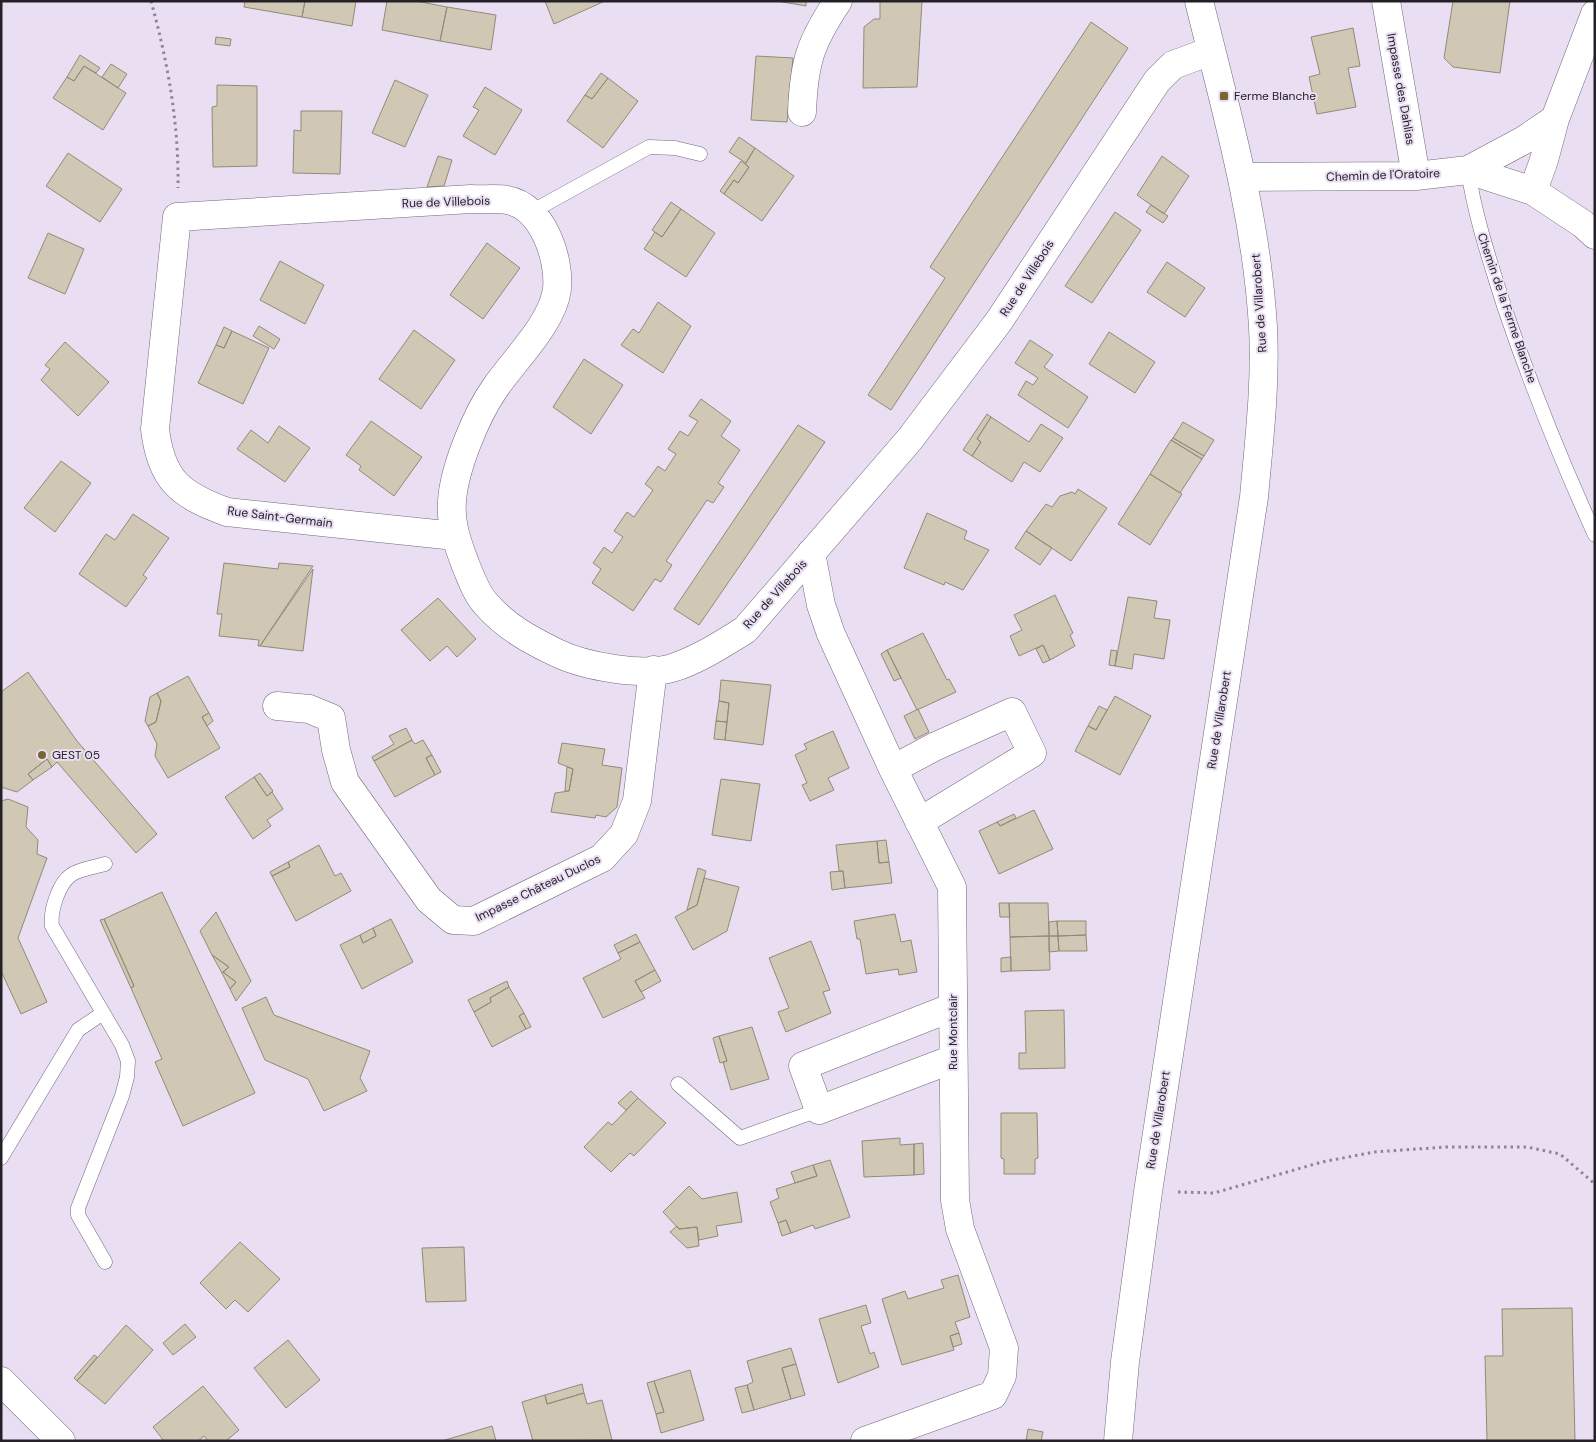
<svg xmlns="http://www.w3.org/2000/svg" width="1596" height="1442" font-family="'DM Sans',sans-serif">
	<rect width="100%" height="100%" fill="#e9def2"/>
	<path fill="#d0c8b4" stroke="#928b77" d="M245,1H305L302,17L244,7Z
		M305,1H356L352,26L302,17Z
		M387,1H416L447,7L440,41L382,30Z
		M545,1H605L554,24Z
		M777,1H806V6Z
		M880,1H922L917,87L863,88L864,27L874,19H880Z
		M1453,1H1510L1500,73L1453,67L1444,58Z
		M447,7L496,15L491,50L440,41Z
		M1091,22L1128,48L891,410L868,395L945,278L930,267Z
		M1353,28L1360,66L1348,68L1356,107L1317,114L1309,77L1320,74L1311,37Z
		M216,37L231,39L230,46L215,44Z
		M80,55L100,68L96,73L84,66L74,81L67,77Z
		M756,56L793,58L787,122L751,120Z
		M111,64L127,74L118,88L102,77Z
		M84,66L126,93L103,130L53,98L67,77L74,81Z
		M601,73L608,78L592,99L585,95Z
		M608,78L638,101L603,148L567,121L585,95L592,99Z
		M395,80L428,95L405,147L372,133Z
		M217,85L257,86V166L213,167L212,107L217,106Z
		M485,87L522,110L495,155L463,136L479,110L473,107Z
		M301,111H342L340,174L293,173L294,130L301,131Z
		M739,137L755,148L746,163L729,152Z
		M755,148L794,176L762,221L724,194L734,180L738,183L749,167L745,164Z
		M68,153L122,189L100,222L46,186Z
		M438,156L452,160L444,186L427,187Z
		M1162,156L1189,176L1164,214L1137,195Z
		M741,161L749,167L738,183L734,180L724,194L720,191Z
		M671,202L681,209L662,237L652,230Z
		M1151,205L1168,216L1163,223L1146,212Z
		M681,209L715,233L686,277L644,249L655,232L662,237Z
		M1115,212L1141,230L1092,303L1065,286Z
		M48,233L84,249L65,294L28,278Z
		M487,243L520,268L483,319L450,295Z
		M280,261L324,285L305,324L260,300Z
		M1167,262L1205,288L1185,317L1147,292Z
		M658,302L691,326L663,373L621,345L633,329L639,333Z
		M259,326L280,339L274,349L253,336Z
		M224,327L232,331L224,348L216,345Z
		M414,330L455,360L421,409L379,379Z
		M232,331L269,348L243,404L198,383L216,345L224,348Z
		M1109,332L1155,362L1135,393L1089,364Z
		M1030,340L1053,355L1044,367L1088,397L1068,428L1018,395L1026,381L1033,385L1038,378L1015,363Z
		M65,342L109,382L78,416L41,380L50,369L45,365Z
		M584,359L623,385L591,434L553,407Z
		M701,399L731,421L721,436L740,450L718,483L724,487L713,503L707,500L666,561L672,565L661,582L655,579L633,611L592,583L601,569L593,563L604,547L612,553L623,537L614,531L627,512L634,517L653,490L645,484L658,466L665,471L676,454L668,449L680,431L688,436L698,421L689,416Z
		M987,414L991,417L977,439L981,442L972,456L963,450Z
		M991,417L1029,442L1041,424L1063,438L1040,472L1024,462L1012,482L972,456L981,442L977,439Z
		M371,421L422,457L394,496L359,470L361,466L346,455Z
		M1183,422L1214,440L1204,456L1173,438Z
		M798,425L825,442L699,625L674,609Z
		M279,426L310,448L285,482L237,449L251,430L268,443Z
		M1173,438L1204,456L1202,459L1171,440Z
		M1171,440L1202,459L1180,493L1150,474Z
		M61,461L91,483L55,532L24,508Z
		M1150,474L1182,494L1150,545L1118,524Z
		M1078,489L1107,508L1071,561L1026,531L1046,504L1052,507L1060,496L1072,492L1075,494Z
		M927,513L967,531L964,539L989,550L963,590L945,582L944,585L904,568Z
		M133,514L169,538L143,575L147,578L126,607L79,574L106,534L115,540Z
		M1026,531L1052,548L1040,565L1015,548Z
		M224,563L278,569L279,563L313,566L260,646H258L259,640L219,636L222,614H217Z
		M313,569L303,651L260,646Z
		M1055,595L1073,633L1070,635L1075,646L1050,660L1043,645L1019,656L1010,636L1022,630L1014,615Z
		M1128,597L1157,601L1154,618L1170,620L1164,659L1134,654L1132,669L1115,666Z
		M438,598L476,639L457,657L447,646L430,661L401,630Z
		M923,633L947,680L949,679L956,692L917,710L887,650Z
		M1043,645L1050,660L1043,663L1036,649Z
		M887,650L901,678L894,681L881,654Z
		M1111,650L1117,651L1115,666L1109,665Z
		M28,672L77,741L157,834L136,853L57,762L52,767L47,759L28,774L33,780L17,792L1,787V692Z
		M188,676L209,713L202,717L220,748L168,778L155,756L157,744L148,726L156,722L161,701L157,693Z
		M721,680L771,685L763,745L725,740L729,703L719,701Z
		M157,693L161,701L156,722L148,726L145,721L150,697Z
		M1115,696L1151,716L1120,775L1075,751L1088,726L1096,730Z
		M719,701L729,703L727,722L716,721Z
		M1099,706L1107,710L1096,730L1088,726Z
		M918,709L929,732L915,739L904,716Z
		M209,713L213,721L207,726L202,717Z
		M716,721L727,722L725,740L714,739Z
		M406,728L412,740L374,761L372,757L394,744L389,736Z
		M833,731L849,768L828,778L834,790L810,801L802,785L807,783L795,755L807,749L804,744Z
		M412,740L415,744L423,740L432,755L426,758L435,775L395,797L374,761Z
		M562,743L605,749L602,765L622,768L617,807L606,817L596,815L595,818L551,812L555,793L569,791L573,769L558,763Z
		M432,755L441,772L435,775L426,758Z
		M47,759L52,767L33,780L28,774Z
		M567,767L573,769L569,791H565Z
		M260,773L273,791L267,796L254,777Z
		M254,777L267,796L272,792L283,809L267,820L271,826L253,839L225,797Z
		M721,779L760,784L751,841L712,835Z
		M8,799L28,807L26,827L38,840L37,854L47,858L18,938L47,1002L21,1014L1,971V801Z
		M1034,810L1053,849L999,874L979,831L997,822L1000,826Z
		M1014,814L1016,818L1000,826L997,822Z
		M886,840L889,862L879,863L877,841Z
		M877,841L879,863L889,862L892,883L845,888L843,871H839L836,845Z
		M319,845L335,876L341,873L351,891L296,921L272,876L290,867L288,862Z
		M288,862L290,867L272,876L270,872Z
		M698,868L706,871L697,905L687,910Z
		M843,871L845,888L832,890L830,872Z
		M704,878L739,887L727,931L693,950L675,917L697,905Z
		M162,892L255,1093L183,1126L155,1062L162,1059L131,988L134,986L104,919Z
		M999,903H1009L1010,917H1000Z
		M1009,903H1048L1049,936L1010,937Z
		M216,912L251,981L236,1001L230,989L236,982L223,972L229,967L212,955L200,931Z
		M895,914L901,942L911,940L917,972L899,975L898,969L866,974L860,939H857L854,921Z
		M104,919L134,986L131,988L100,920Z
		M391,919L413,962L362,989L340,945L360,935L363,943L376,936L373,928Z
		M1057,921L1058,936H1049V922Z
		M1057,921H1086V935L1058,936Z
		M373,928L376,936L363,943L360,935Z
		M636,934L640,942L618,953L614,945Z
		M1086,935L1087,951H1059L1058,936Z
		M1049,936L1050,970L1011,971L1010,937Z
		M1049,936H1058L1059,951L1049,952Z
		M811,941L830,990L823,992L831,1013L786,1032L778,1012L789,1008L769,958Z
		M640,942L655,970L635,981L645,998L603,1018L583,978L621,959L618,953Z
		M212,955L229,967L222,973Z
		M1011,957V971L1001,972V958Z
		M655,970L661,981L641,992L635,981Z
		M223,972L236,982L230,989L222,973Z
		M507,981L509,987L490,998L491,1002L474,1012L468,1000Z
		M509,987L524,1013L519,1016L526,1029L492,1047L474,1012L491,1002L490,998Z
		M266,997L274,1015L370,1051L360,1078L367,1091L324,1111L308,1079L265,1060L242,1008Z
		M1064,1010L1065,1068L1019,1069V1053H1026L1025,1011Z
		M524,1013L531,1027L526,1029L519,1016Z
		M752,1027L769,1079L731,1090L723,1062L727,1061L719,1036Z
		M719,1036L727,1061L720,1063L713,1038Z
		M631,1091L638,1098L626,1110L618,1103Z
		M638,1098L666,1123L634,1156L630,1153L611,1172L584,1147L608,1122L612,1125Z
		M1001,1113H1037L1038,1158L1035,1159V1174H1004V1159L1001,1158Z
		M900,1138V1145L914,1144V1175L864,1177L862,1141Z
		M923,1143L924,1174L914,1175V1144Z
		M830,1160L850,1217L815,1229L813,1225L791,1233L786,1220L778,1223L770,1202L779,1198L776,1189L817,1176L813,1165Z
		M813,1165L817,1176L795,1183L791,1172Z
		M689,1186L702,1199L737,1192L742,1222L716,1226L718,1236L699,1240L697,1227L679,1229L663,1212Z
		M786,1220L791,1233L782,1236L778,1223Z
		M677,1226L679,1229L697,1227L699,1246L687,1248L670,1232Z
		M240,1242L280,1279L248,1312L235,1300L226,1309L200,1283Z
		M464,1247L466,1301L426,1302L422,1248Z
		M958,1275L970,1317L955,1322L959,1333L950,1336L954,1350L902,1365L882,1299L905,1291L908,1299L944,1288L941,1280Z
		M866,1305L871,1323L861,1326L870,1354L874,1352L879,1367L838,1383L819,1319Z
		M1572,1308L1575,1441H1487L1485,1356H1503L1502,1309Z
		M185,1324L196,1337L173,1355L163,1343Z
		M126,1325L153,1350L105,1404L77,1381Z
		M959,1333L962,1344L953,1347L950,1336Z
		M288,1340L320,1380L286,1408L254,1368Z
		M791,1348L796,1364L782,1368L791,1399L754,1410L747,1385L753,1382L747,1361Z
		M94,1355L97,1357L77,1381L74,1378Z
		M796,1364L805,1395L791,1399L782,1368Z
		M690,1370L704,1420L661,1433L656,1414L664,1412L654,1381Z
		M654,1381L664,1412L656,1414L647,1383Z
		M582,1384L584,1393L547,1404L545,1395Z
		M747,1385L754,1410L742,1413L735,1388Z
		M203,1386L239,1430L226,1441H208L204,1436L198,1441H164L153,1427Z
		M584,1393L587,1404L602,1400L612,1440L533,1441L522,1402L545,1395L547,1404Z
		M492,1426L496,1441H442Z
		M1028,1429L1043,1432L1041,1441H1026Z"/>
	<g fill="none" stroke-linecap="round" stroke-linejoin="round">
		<g stroke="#73697b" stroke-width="15">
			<path id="lane" d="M1468,170C1475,217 1490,261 1504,306C1530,383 1561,460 1595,535
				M531,212L649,147L675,148L700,154
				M105,864C95,867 79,869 71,875C58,884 50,912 52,926L122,1045L128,1061L127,1077L122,1096L78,1208V1215L105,1262
				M678,1084L740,1138L819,1110
				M1,1158L78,1030L103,1013"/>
		</g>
		<g stroke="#73697b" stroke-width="29">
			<path id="street" d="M1386,1L1416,176
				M802,112C804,62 810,43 838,1
				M1468,170L1524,140L1555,119
				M1243,177L1416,176L1468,170L1533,191L1583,224L1595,235
				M1533,191L1544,160L1555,119L1595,14
				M455,536L227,512C180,495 161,480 155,429L177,217L471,199C483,200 495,198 507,200C542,206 560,257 557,289C553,323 514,360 495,388C476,415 454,469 452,501C450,524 458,545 466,566C471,578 477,595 486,604C506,627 530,640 557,653C584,666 643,677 672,668C698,660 722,644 745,630L910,439L999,321L1157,81L1173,65L1211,51
				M811,553L821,605L831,634L893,769L952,887L955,1200L960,1229L1004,1348L1002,1376L993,1395L865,1441
				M277,706L309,709L331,718L336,750L345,782L429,900L453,920L474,921L602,858L624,834L637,801L653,670
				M893,769L934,747L1012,712L1032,753L919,822
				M953,1007L803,1066L819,1110L953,1059"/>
		</g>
		<g stroke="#73697b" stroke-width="29">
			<path id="secondary" d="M1,1381L61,1441
				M1118,1441L1125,1362L1148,1192L1254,497C1259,441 1266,384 1263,327C1256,213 1226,111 1199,1"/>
		</g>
		<path stroke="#8d8594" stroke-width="3" stroke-dasharray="2.5 4" stroke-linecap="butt" d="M151,1C168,63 179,124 178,188
			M1178,1192L1214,1193L1322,1162L1374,1152L1446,1147H1527L1560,1154L1595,1184"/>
		<use href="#lane" stroke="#fff" stroke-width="14"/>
		<use href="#street" stroke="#fff" stroke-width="28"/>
		<use href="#secondary" stroke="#fff" stroke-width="28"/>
	</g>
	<g fill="#786534" stroke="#e9def2" stroke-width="2">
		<rect x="1219" y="91" width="10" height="10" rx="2.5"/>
		<circle cx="42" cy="755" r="5"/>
	</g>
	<g text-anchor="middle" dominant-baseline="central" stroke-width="4" stroke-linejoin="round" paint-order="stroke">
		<g font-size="12" fill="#242028" stroke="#e9def2">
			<text transform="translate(1401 89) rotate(80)">Impasse des Dahlias</text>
			<text transform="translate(1383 175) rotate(-2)">Chemin de l'Oratoire</text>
			<text transform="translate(446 202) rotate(-2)">Rue de Villebois</text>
			<text transform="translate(1027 278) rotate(-57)">Rue de Villebois</text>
			<text transform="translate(1259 303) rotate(-94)">Rue de Villarobert</text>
			<text transform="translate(1507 308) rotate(71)">Chemin de la Ferme Blanche</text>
			<text transform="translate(280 517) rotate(7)">Rue Saint-Germain</text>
			<text transform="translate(775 594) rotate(-48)">Rue de Villebois</text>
			<text transform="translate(1219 720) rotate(-81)">Rue de Villarobert</text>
			<text transform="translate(538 888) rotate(-26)">Impasse Château Duclos</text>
			<text transform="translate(953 1032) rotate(-90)">Rue Montclair</text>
			<text transform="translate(1158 1120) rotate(-81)">Rue de Villarobert</text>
		</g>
		<g font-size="12" fill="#242028" stroke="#e9def2" text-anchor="start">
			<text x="1234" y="96">Ferme Blanche</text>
			<text x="52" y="755">GEST 05</text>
		</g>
	</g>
	<rect width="1596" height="1442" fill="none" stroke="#242028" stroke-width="5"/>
</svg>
